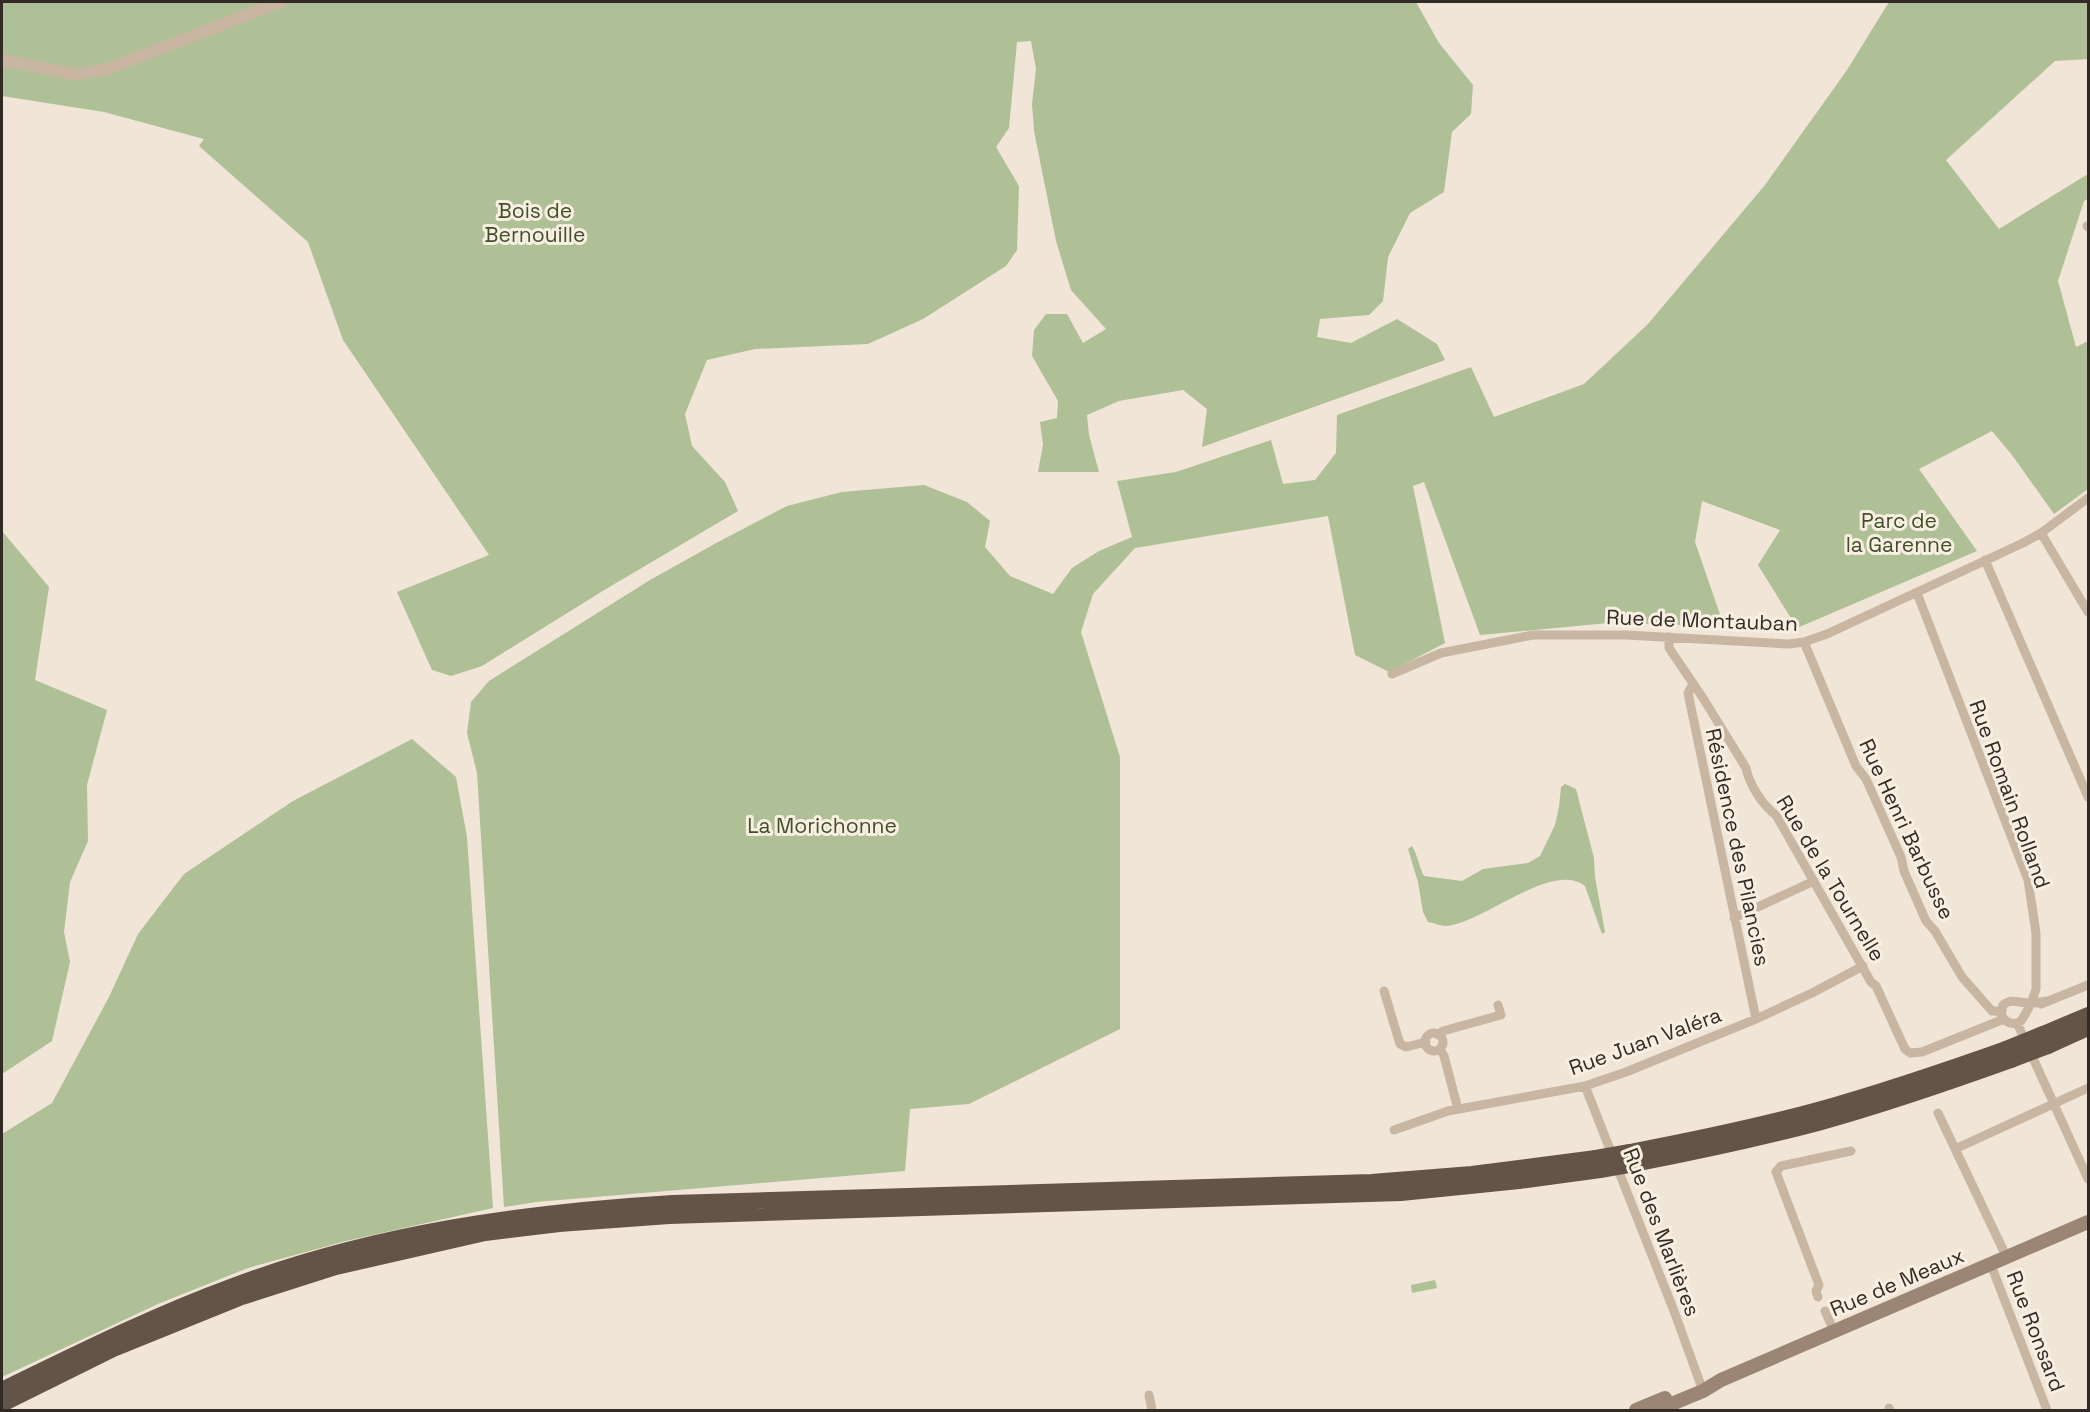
<svg xmlns="http://www.w3.org/2000/svg" width="2090" height="1412" font-family="'Space Grotesk',sans-serif">
	<rect width="100%" height="100%" fill="#f0e5d6"/>
	<path fill="#afbf96" d="M2,2H1416L1439,43L1473,85L1471,114L1452,132L1444,192L1410,213L1388,257L1383,301L1369,315L1320,319L1317,337L1351,343L1397,319L1437,344L1445,360L1202,447L1207,409L1183,390L1119,401L1087,415L1089,435L1099,472H1038L1043,445L1040,422L1057,418L1058,401L1032,356L1034,330L1046,314H1067L1083,343L1106,329L1071,290L1056,241L1034,131L1032,104L1036,69L1031,41L1017,42L1009,128L996,147L1019,186L1017,250L1006,266L923,319L868,344L755,349L707,360L685,414L692,446L725,482L738,511L606,589L482,666L451,676L432,670L397,592L489,555L343,340L308,242L199,146L204,139L104,112L2,96Z
		M1889,2H2088V59L2055,61L1946,160L1999,229L2088,174V199L2084,201L2058,281L2076,347L2088,341V489L2054,514L2012,455L1992,431L1919,469L1977,551L1797,628L1758,565L1780,530L1702,501L1695,542L1724,626L1608,623L1480,635L1424,482L1413,486L1445,643L1389,672L1355,655L1328,516L1135,548L1093,594L1081,632L1120,757V1029L969,1104L910,1109L905,1171L536,1202L504,1207L477,773L467,733L471,702L489,681L650,580L718,542L787,506L842,492L924,485L967,502L990,521L985,547L1010,576L1053,594L1072,568L1099,551L1132,537L1117,481L1176,472L1271,440L1283,484L1315,480L1336,453L1337,415L1471,367L1494,417L1584,384L1648,324L1765,185L1847,70Z
		M2,531L49,587L35,680L107,710L87,785L88,841L70,882L64,932L70,962L52,1041L2,1074Z
		M412,739L456,777L467,837L493,1208L346,1241L248,1268L158,1304L2,1377V1134L52,1103L109,997L138,934L184,874L293,801Z
		M1565,784L1576,789L1594,858L1595,877L1605,932L1602,934L1585,886C1552,860 1484,923 1446,926C1441,926 1434,923 1428,922L1423,912L1418,882L1408,849L1412,846C1417,853 1419,867 1424,876L1462,881L1483,869L1528,863L1540,856L1555,825L1559,807L1561,787Z
		M1435,1280L1437,1288L1412,1293L1411,1285Z"/>
	<g fill="none" stroke-linecap="round" stroke-linejoin="round">
		<path stroke="#c8b6a2" stroke-width="9" d="M2087,226L2088,227
			M2041,533L2088,612
			M1985,560L2088,797
			M1917,593L2028,880L2036,933V989C2033,999 2027,1012 2021,1021C2013,1026 2006,1023 2001,1015L2003,1005C2013,997 2019,1004 2031,1003C2036,1003 2041,1002 2046,1001
			M1669,637V648L1703,698L1746,768C1749,784 1763,806 1776,815L1871,982L1876,986L1905,1049L1910,1053L1922,1052L2004,1019
			M1804,642L1856,766L1866,779L1901,857L1904,871L1926,921L1935,931L1962,977L1992,1011H2001
			M1392,674L1441,653L1533,635H1626L1789,644L1804,642L1827,634L2023,543L2041,533L2088,498
			M1693,684L1688,693L1756,1019
			M1734,918L1814,881
			M1384,991L1400,1044L1406,1047L1426,1042
			M2041,1004L2088,985
			M2017,1023L2088,1179
			M1425 1042a9 9 0 1 1 18 0a9 9 0 1 1-18 0Z
			M1438,1035L1443,1031L1501,1015L1498,1005
			M1440,1049L1444,1056L1458,1109
			M1585,1086L1674,1311L1703,1391
			M1938,1113L2007,1258
			M1394,1130L1448,1111L1585,1086L1626,1072L1756,1019L1812,993L1863,966
			M1955,1149L2088,1088
			M1991,1265L2047,1410
			M1818,1297L1816,1291L1819,1285L1776,1172L1781,1166L1851,1151
			M1825,1311L1834,1331
			M1149,1395L1152,1410
			M1889,1408L1890,1410"/>
		<path stroke="#c8b6a2" stroke-width="12" d="M2,60L74,74L105,70L280,2"/>
		<path stroke="#9b8574" stroke-width="14" d="M1636,1410L1665,1398
			M1657,1410L1703,1391L1721,1380L2088,1222"/>
		<path stroke="#645448" stroke-width="16" d="M2043,1034L2088,1015
			M2048,1046L2088,1028
			M1630,1152C1693,1140 1756,1127 1818,1110C1882,1092 1944,1071 2006,1049
			M1634,1164C1696,1152 1757,1139 1818,1123C1883,1105 1947,1083 2011,1060
			M2,1390C78,1353 154,1315 233,1286C375,1233 523,1212 673,1203L1372,1182L1472,1174L1596,1158
			M2,1404L113,1349L239,1298L336,1267L485,1233L559,1224L669,1216L1401,1193L1519,1181L1600,1170"/>
		<path stroke="#645448" stroke-width="16" d="M2006,1049L2043,1034
			M2011,1060L2048,1046
			M1596,1158L1630,1152
			M1600,1170L1634,1164"/>
	</g>
	<g text-anchor="middle" dominant-baseline="central" stroke-width="6" stroke-linejoin="round" paint-order="stroke">
		<g font-size="21" fill="#3f5029" stroke="#f8efe2">
			<text x="535" y="210">Bois de<tspan x="535" dy="24">Bernouille</tspan></text>
			<text x="1899" y="520">Parc de<tspan x="1899" dy="24">la Garenne</tspan></text>
			<text x="822" y="825">La Morichonne</text>
		</g>
		<g font-size="21" fill="#322a25" stroke="#f8efe2">
			<text transform="translate(1702 620) rotate(2)">Rue de Montauban</text>
			<text transform="translate(2010 794) rotate(70)">Rue Romain Rolland</text>
			<text transform="translate(1907 829) rotate(65)">Rue Henri Barbusse</text>
			<text transform="translate(1738 847) rotate(78)">Résidence des Pilancies</text>
			<text transform="translate(1831 878) rotate(59)">Rue de la Tournelle</text>
			<text transform="translate(1645 1041) rotate(-20)">Rue Juan Valéra</text>
			<text transform="translate(1662 1232) rotate(69)">Rue des Marlières</text>
			<text transform="translate(1897 1282) rotate(-23)">Rue de Meaux</text>
			<text transform="translate(2036 1331) rotate(69)">Rue Ronsard</text>
		</g>
	</g>
	<rect width="2090" height="1412" fill="none" stroke="#322a25" stroke-width="6"/>
</svg>
